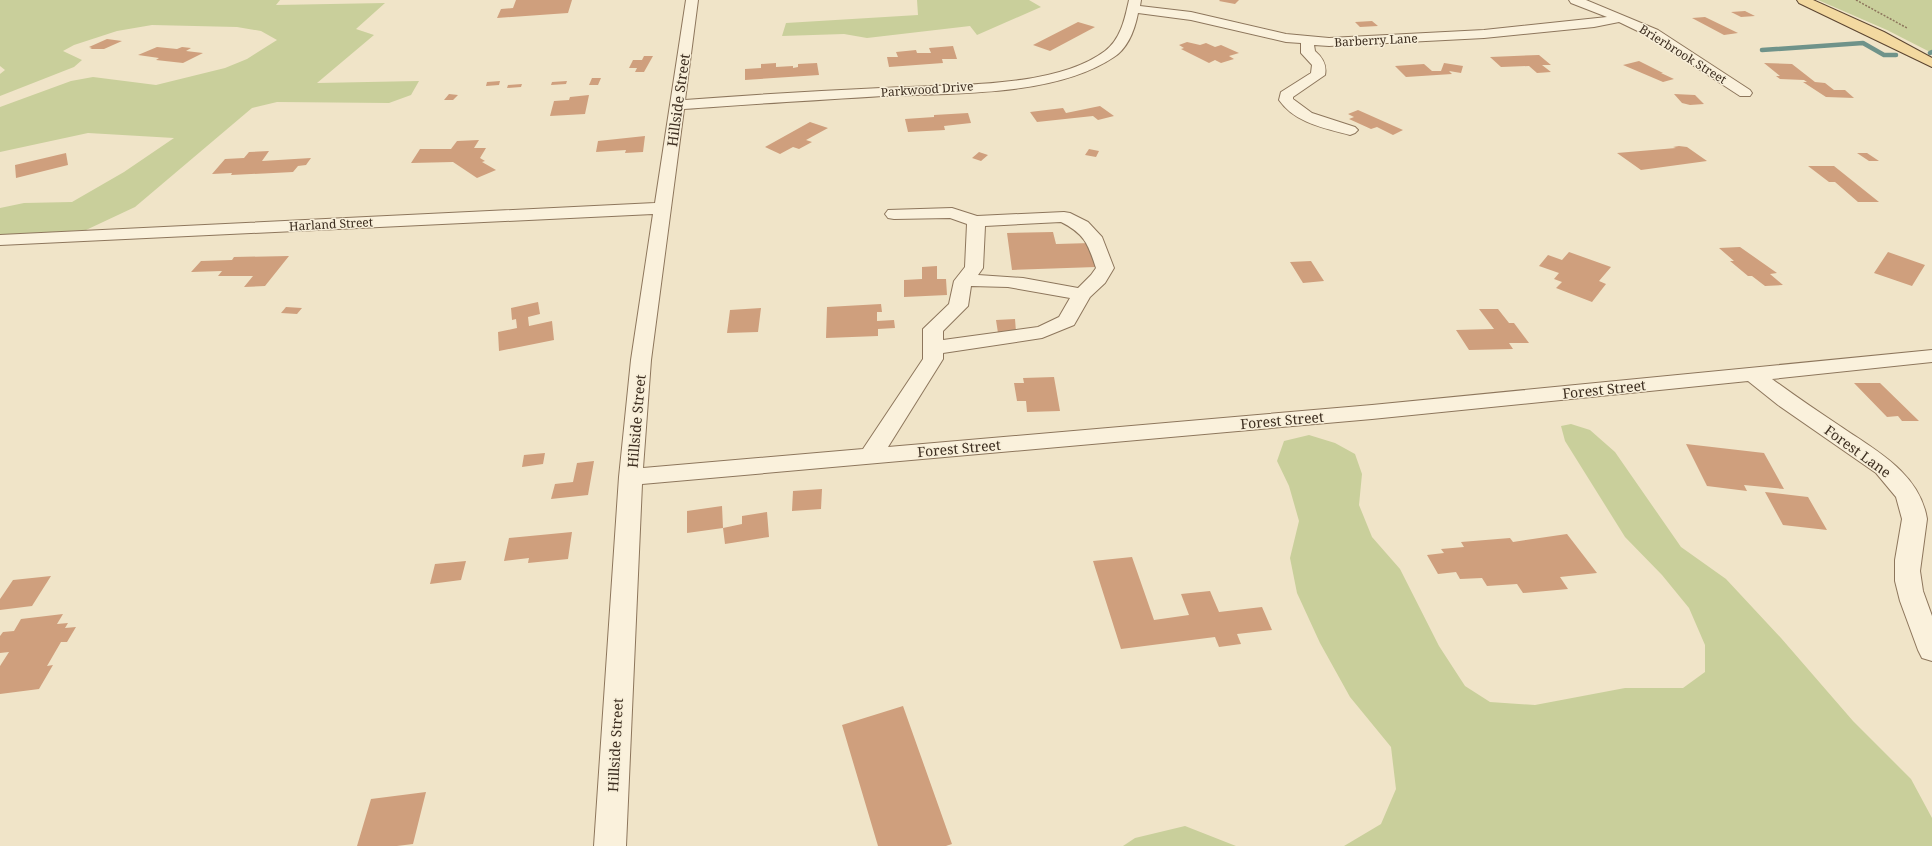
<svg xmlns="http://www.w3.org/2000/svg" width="1932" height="846" font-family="'Noto Serif',serif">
	<rect width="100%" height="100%" fill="#f0e4c8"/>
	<path fill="#c9cf9b" d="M0,0H280L276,5L385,3L356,29L374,35L317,83L419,81L411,95L389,103L277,102L252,108L135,207L86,230L0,235V208L24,203L72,202L124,172L174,138L88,133L0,152V107L71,81L93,77L156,85L225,68L247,59L277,40L261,31L237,27L152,25L117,31L74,45L63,51L82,60L74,67L0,96V74L5,70L0,66Z
		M917,0H1029L1041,7L977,35L970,26L867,38L844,34L782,36L786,23L918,15Z
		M1818,0H1932V53L1887,30Z
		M1571,424L1590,430L1615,452L1681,547L1726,579L1781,638L1853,721L1911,779L1932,818V846H1344L1381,824L1396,789L1391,747L1350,697L1320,643L1297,593L1290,558L1299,521L1289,486L1277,461L1284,441L1309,435L1335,443L1355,454L1362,474L1359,505L1372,537L1400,569L1439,646L1465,686L1490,702L1535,705L1625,688H1683L1705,672V645L1689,608L1662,575L1625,537L1565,441L1561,426Z
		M1185,826L1236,846H1123L1135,838Z"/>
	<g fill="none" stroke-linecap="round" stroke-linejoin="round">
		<path stroke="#6f938a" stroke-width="4.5" d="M1762,50L1863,43L1884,55H1896
			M1930,53L1932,52"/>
	</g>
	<path fill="#cf9f7d" d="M516,0H572L568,13L497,18L501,9L513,8Z
		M1220,0H1239L1235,4L1219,1Z
		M1745,11L1755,16L1741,17L1731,12Z
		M1705,17L1738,33L1724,35L1692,18Z
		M1372,21L1378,26L1360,27L1355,22Z
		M1078,22L1095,27L1050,51L1033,45Z
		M107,39L122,41L104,49H90L92,48L89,47Z
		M1187,42L1200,45L1206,43L1215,47L1221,45L1239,53L1229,56L1234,59L1221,63L1215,60L1209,63L1181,49L1184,48L1179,45Z
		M953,46L957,59H942L943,63L889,67L887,57H898L896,52L916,50L917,53H931L929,48Z
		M157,47L177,49L182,47L191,48L186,51L203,53L183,63L156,60L159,58L138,55Z
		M1539,55L1551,65H1542L1551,72L1537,73L1529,66L1501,67L1490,57Z
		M644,56H653L644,72H635L637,68H629L633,60H642Z
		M1639,61L1663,73H1661L1674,79L1663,82L1623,65Z
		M776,63V67L793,66V68L798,67V64L817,63L819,75L745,80V69L761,68V64Z
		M1444,63L1463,66L1461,73L1449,71L1452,74L1406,77L1395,66L1424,64L1432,71H1441Z
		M1764,63L1792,64L1815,82L1825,83L1834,90H1845L1854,98L1826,97L1803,82H1807L1804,80L1780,79L1776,76H1780Z
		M592,78H601L598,85H589Z
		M500,81L499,85L486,86L487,82Z
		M567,81L566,84L551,85L552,82Z
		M522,84L521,87L507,88L508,85Z
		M449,94L458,95L453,100H444Z
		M1674,94L1695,95L1704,104L1690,105L1682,103Z
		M589,95L585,114L550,116L554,101L569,100L570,97Z
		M1100,106L1114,116L1098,120L1093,116L1037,122L1030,112L1063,108L1066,113Z
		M1358,110L1403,130L1393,135L1377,127L1371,129L1349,119L1354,117L1348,114Z
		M968,113L971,123L944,126L945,130L908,132L905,119L934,117V115Z
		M810,122L828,128L806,140L812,142L799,149L793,147L780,154L765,147Z
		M645,136L643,152L625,153L626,150L596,152L598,141Z
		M479,140L474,148H486L480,158L485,161L482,162L496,170L477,178L453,162L411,163L420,149H451L457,141Z
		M1679,146L1687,147L1707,161L1641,170L1617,153L1676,148L1673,147Z
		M1089,149L1099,151L1096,157L1085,155Z
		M269,151L262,161L311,158L306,165L298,166L293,172L231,175L232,173L212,174L225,159L244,158L249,152Z
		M979,152L988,155L981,161L972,158Z
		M66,153L68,165L16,178L15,165Z
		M1857,153H1867L1879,161H1869Z
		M1808,166H1834L1879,202H1858L1835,182H1829Z
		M1053,232L1056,244L1091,243L1096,267L1012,270L1007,233Z
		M1740,247L1777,273L1770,274L1783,285L1765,286L1752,276H1748L1730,261H1734L1719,248Z
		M1569,252L1611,267L1599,281L1606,284L1592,302L1556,288L1562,282L1554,279L1559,273L1539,266L1548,255L1562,260Z
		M1888,252L1925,265L1912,286L1874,273Z
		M289,256L265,286L244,287L253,276H218L222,271L191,272L201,261L232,260L234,257Z
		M1311,261L1324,281L1303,283L1290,262Z
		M937,266V279H946L947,295L904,297V280L922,279V267Z
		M538,302L540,314L528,317L529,326L552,321L554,340L499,351L498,332L517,328L516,319L512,320L511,308Z
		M881,304L882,312H877V321L894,320L895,328L878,329V336L826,338L827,307Z
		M286,307L302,308L297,314L281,313Z
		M761,308L758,332L727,333L730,310Z
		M1479,309H1498L1509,323H1514L1529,343H1509L1513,349L1469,350L1456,330L1494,329Z
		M1015,319L1016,332L998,333L996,320Z
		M1054,377L1060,411L1027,412L1026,401H1017L1014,383H1024L1023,378Z
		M1854,383H1880L1919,421H1902L1898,416L1887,417Z
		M1686,444L1764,453L1784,489L1744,485L1747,491L1707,486Z
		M545,453L543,464L522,467L524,455Z
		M594,461L588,495L551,499L555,484L573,482L577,463Z
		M822,489L821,509L792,511L793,491Z
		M1765,492L1808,497L1827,530L1783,525Z
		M722,506L723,528L687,533V511Z
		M767,512L769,537L725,544L723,528L742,524V516Z
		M572,532L568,559L528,563L529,558L504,561L509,538Z
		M1567,534L1597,573L1560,577L1568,589L1523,593L1517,584L1487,586L1482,578L1460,579L1456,572L1438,574L1427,555L1444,553L1441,549L1464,547L1461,542L1510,538L1513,542Z
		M1132,557L1154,620L1189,615L1181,594L1210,591L1219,612L1262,607L1272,630L1237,634L1241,644L1219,647L1215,637L1121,649L1093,561Z
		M466,561L461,580L430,584L435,564Z
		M51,576L32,606L0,610V599L13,580Z
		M63,614L57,624L68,623L65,628L76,627L67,642H61L47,666L53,665L39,689L0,694V666L9,652L0,653V636L3,632L14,631L21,619Z
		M903,706L952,844L946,846H878L842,725Z
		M426,792L413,844L397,846H357L371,799Z"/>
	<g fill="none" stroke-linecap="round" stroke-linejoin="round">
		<g stroke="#8d765c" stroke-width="2">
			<path id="minor" d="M686,0H698L685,100C750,95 816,91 881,88C945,84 1053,90 1105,51C1121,39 1125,18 1129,0H1141L1140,6L1191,12L1286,34L1329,38L1484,30L1607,17L1571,3L1569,0H1586L1658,30L1750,90L1752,93L1750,96H1740L1648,36L1619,22L1594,27L1484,38L1329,46L1314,45L1315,51C1323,58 1327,65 1325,75L1293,97V99L1312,113L1355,127L1358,130L1355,133L1350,135C1324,128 1295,123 1279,100L1281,92L1311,73L1312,65L1301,53V43L1286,42L1191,20L1138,13C1135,29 1128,48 1114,57C1055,97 952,93 883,96C817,100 750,104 684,109L651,360L643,468L863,449L923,359V329L949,304L954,281L965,267L967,224L950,218L894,219L888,218L885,214L888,210L952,208L977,216L1064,212L1070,213L1088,222L1102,237L1114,268L1105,283L1090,297L1074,325L1042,338L943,353V359L888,447L1372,405L1932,350V362L1772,379C1794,395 1817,411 1840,426C1875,450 1920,473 1927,519L1920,571L1923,591L1932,616V661L1922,658L1918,650L1900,601L1895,581V560L1902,519L1896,497L1876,473L1778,405L1748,381L1372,419L642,484L626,846H594L619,477L631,360L653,214L0,245V235L655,203ZM1061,222C1085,234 1088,244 1096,268L1091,275L1078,288L1023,278L978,275L983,268L985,226ZM971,286L1008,287L1070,298L1059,317L1038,327L943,340V331L968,306Z"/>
		</g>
		<g stroke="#5b4430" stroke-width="2">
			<path id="major" d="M1797,0H1813L1884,32L1932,58V67L1799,3Z"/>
		</g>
		<path stroke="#8d765c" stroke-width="1.5" stroke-dasharray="2 1.5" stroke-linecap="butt" d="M1856,0L1907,28"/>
		<use href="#minor" fill="#faf1dc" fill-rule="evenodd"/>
		<use href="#major" fill="#f3d9a0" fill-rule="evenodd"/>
	</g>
	<g text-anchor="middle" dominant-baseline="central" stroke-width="3" stroke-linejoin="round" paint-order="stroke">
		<g font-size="12" fill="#3d2e20" stroke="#f7eed8">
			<text transform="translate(1376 40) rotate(-3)">Barberry Lane</text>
			<text transform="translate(1683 54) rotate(32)">Brierbrook Street</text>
			<text transform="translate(927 89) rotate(-4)">Parkwood Drive</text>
			<text transform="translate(331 224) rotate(-3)">Harland Street</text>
		</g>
		<g font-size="14" fill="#3d2e20" stroke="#f7eed8">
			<text transform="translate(678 100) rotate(-82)">Hillside Street</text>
			<text transform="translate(1604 389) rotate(-6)">Forest Street</text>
			<text transform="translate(1282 420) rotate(-5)">Forest Street</text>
			<text transform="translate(636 421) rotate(-85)">Hillside Street</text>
			<text transform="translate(959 448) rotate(-5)">Forest Street</text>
			<text transform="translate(1858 451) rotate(36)">Forest Lane</text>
			<text transform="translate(615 745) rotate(-87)">Hillside Street</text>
		</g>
	</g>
</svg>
